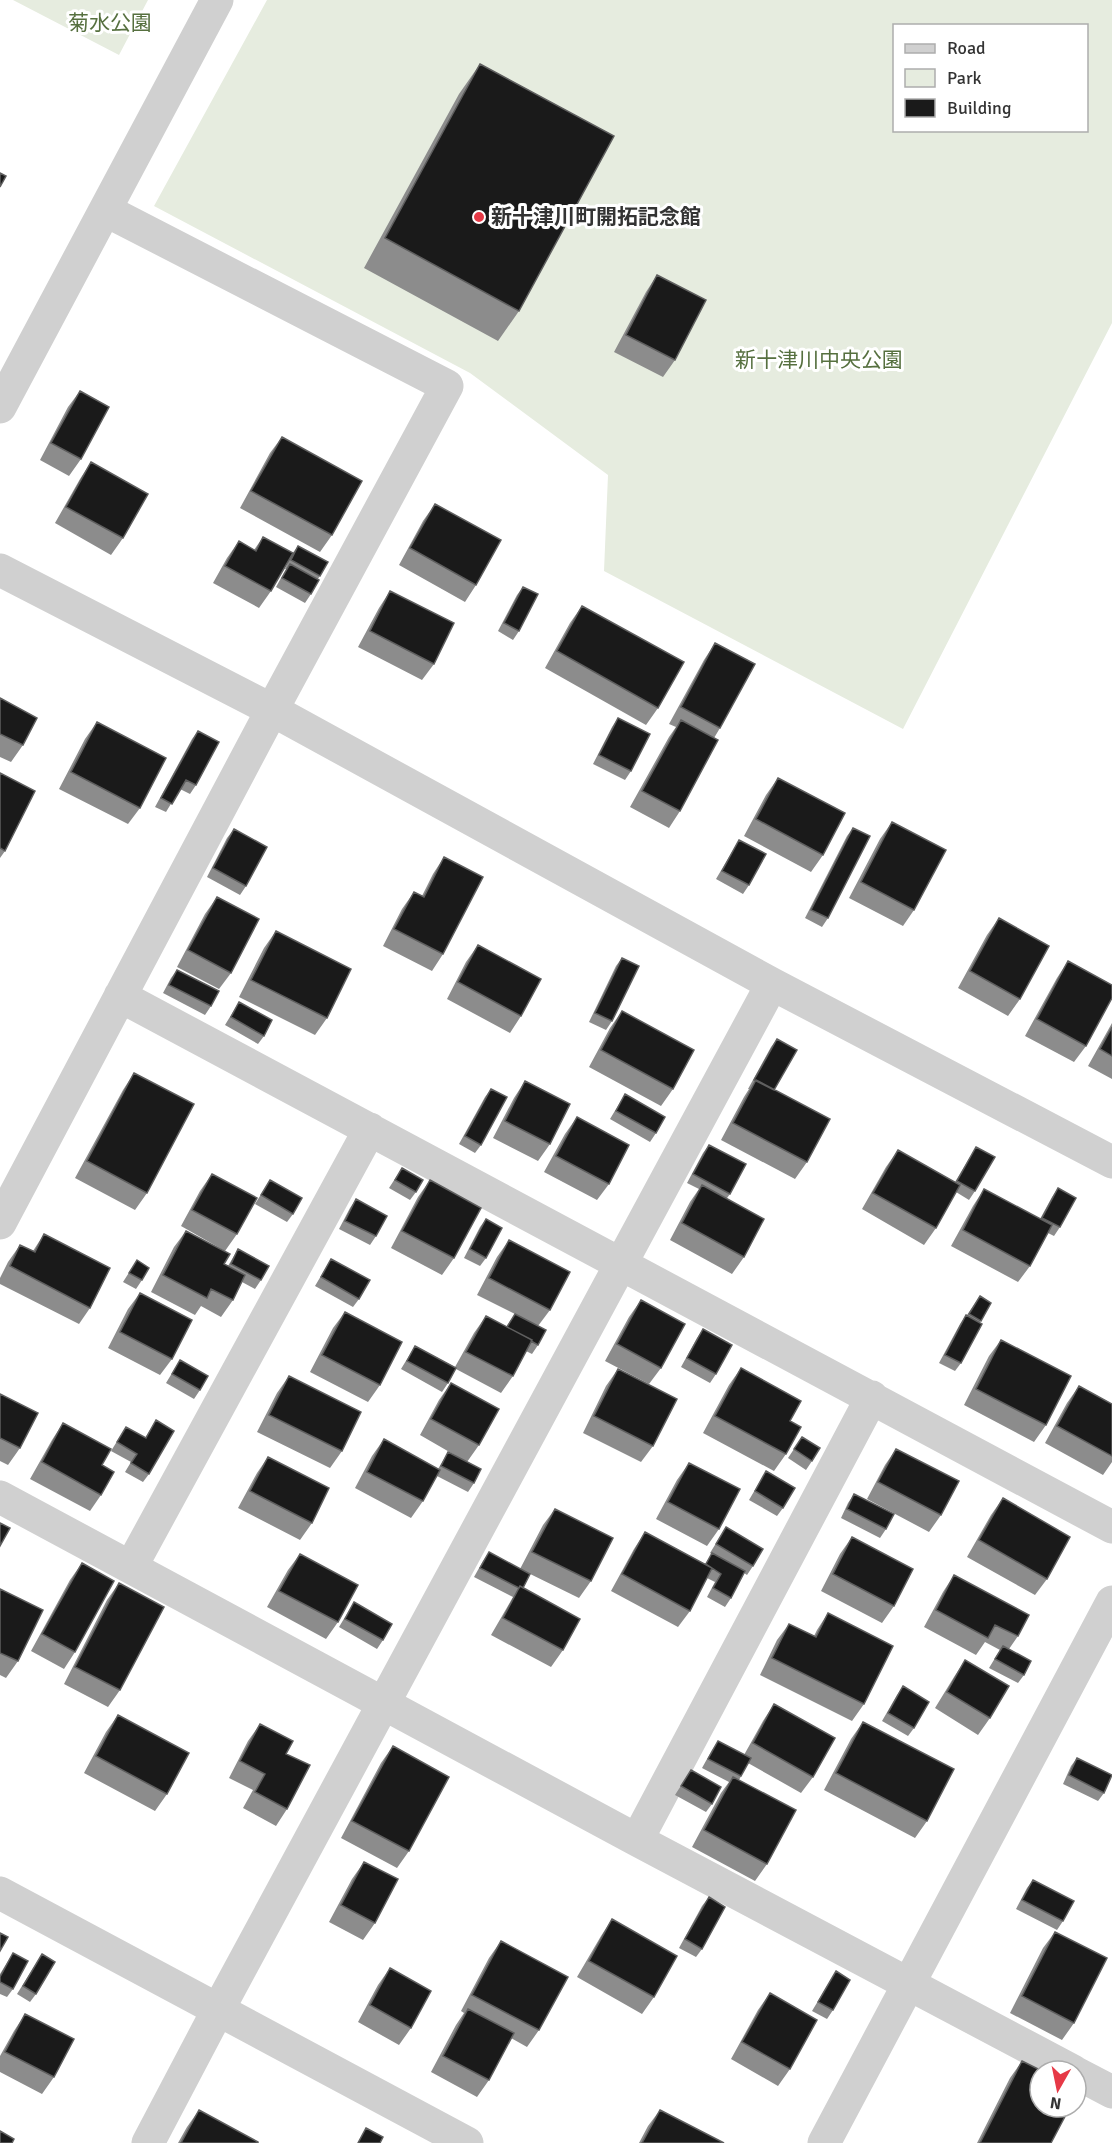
<svg xmlns="http://www.w3.org/2000/svg" width="1112" height="2143" font-family="Signika,'Noto Sans JP',sans-serif">
	<rect width="100%" height="100%" fill="#fff"/>
	<path fill="#e6ecdf" fill-rule="evenodd" d="M13,0H148L119,55Z
		M267,0H1112V323L903,729L604,571L608,475L470,373L154,206ZM894,26H1086V130H894Z"/>
	<g fill="none" stroke-linecap="round" stroke-linejoin="round">
		<path stroke="#d0d0d0" stroke-width="33" d="M0,407L217,0
			M0,570L272,710L772,984L1112,1162
			M120,996L1112,1527
			M0,1223L272,710L447,386L105,210
			M0,1497L637,1840L1073,2071
			M131,1567L370,1129
			M637,1840L872,1397
			M0,1893L467,2143
			M1076,2073L1112,2092
			M148,2143L218,2010L772,984
			M824,2143L1112,1602"/>
	</g>
	<path fill="#8c8c8c" d="M480,64L519,311L498,341L364,268L459,94Z
		M657,275L675,360L663,377L614,352L646,292Z
		M80,391L81,459L69,476L40,460L68,407Z
		M282,437L332,535L320,552L240,508L270,453Z
		M91,462L123,538L111,555L55,523L80,479Z
		M435,504L476,585L465,602L399,565L423,521Z
		M263,537L271,591L259,608L213,583L227,558L239,541L254,550Z
		M298,546L328,562L318,579L311,594L305,603L276,587L286,569H285L292,554Z
		M523,587L519,631L513,640L498,631L517,595Z
		M390,591L434,664L422,680L358,647L379,608Z
		M582,606L658,708L646,725L545,668L570,623Z
		M715,643L720,728L714,738L680,811L669,828L630,807L669,737L676,727L669,724L704,660Z
		M0,698L23,745L11,762L0,757Z
		M618,718L631,771L625,780L593,764L612,727Z
		M97,722L140,808L128,824L59,789L85,739Z
		M198,731L196,785L190,794L180,789L166,812L155,807L192,739Z
		M0,773L5,851L0,858Z
		M778,778L823,855L811,872L744,836L766,795Z
		M892,822L914,910L903,926L849,898L880,839Z
		M853,828L828,918L822,927L805,918L847,836Z
		M234,829L246,886L240,895L207,877L227,838Z
		M739,840L749,885L743,894L716,879Z
		M444,857L443,954L432,971L383,946L402,909L414,892L422,896L433,874Z
		M217,897L231,973L219,989L177,967L205,914Z
		M999,918L1020,999L1008,1016L958,988L987,935Z
		M276,931L327,1018L315,1035L239,997L264,948Z
		M478,945L521,1016L510,1033L447,999L466,962Z
		M622,958L612,1021L606,1030L589,1022L616,966Z
		M1068,961L1086,1046L1074,1062L1025,1036L1057,978Z
		M177,970L211,1006L205,1015L163,993L171,978Z
		M239,1002L264,1036L258,1044L225,1025Z
		M622,1011L673,1089L661,1106L589,1067L610,1028Z
		M1112,1023V1079L1088,1066Z
		M777,1039L774,1090L807,1162L795,1179L721,1140L744,1097L749,1089H748L771,1047Z
		M134,1073L147,1193L135,1210L75,1178L123,1090Z
		M525,1081L550,1144L538,1161L493,1138L514,1098Z
		M491,1089L481,1145L475,1153L459,1144L485,1097Z
		M625,1094L656,1133L650,1142L610,1119Z
		M577,1117L609,1184L597,1200L544,1172L565,1134Z
		M709,1145L730,1194L727,1198L744,1257L732,1274L670,1240L690,1202L699,1189L687,1183L703,1153Z
		M976,1147L975,1191L969,1200L956,1192L936,1228L924,1245L862,1209L886,1167L898,1150L955,1182Z
		M402,1168L416,1192L410,1200L389,1188Z
		M212,1174L237,1234L225,1251L181,1226L200,1191Z
		M270,1180L293,1214L287,1222L255,1204Z
		M430,1180L454,1258L442,1275L391,1248L418,1197Z
		M1058,1188L1060,1227L1054,1236L1048,1233L1030,1266L1018,1282L951,1246L973,1206L984,1189L1040,1219L1052,1197Z
		M356,1199L376,1236L370,1245L339,1229L350,1208Z
		M486,1219V1258L480,1266L464,1258L480,1227Z
		M186,1231L224,1264L228,1266L238,1249L261,1280L255,1289L242,1282L233,1300L221,1317L201,1306L195,1315L151,1292L174,1247Z
		M44,1234L90,1308L79,1324L0,1284V1278L8,1262L20,1245L33,1251Z
		M509,1240L550,1310L538,1326V1345L532,1354L526,1351L513,1376L501,1393L456,1369L448,1383L442,1392L401,1369L415,1346L455,1367L474,1333L486,1316L506,1327L515,1314L477,1295L497,1257Z
		M331,1259L359,1299L353,1307L315,1286Z
		M137,1260L142,1280L136,1289L123,1282Z
		M140,1293L172,1359L160,1375L108,1348L128,1309Z
		M980,1296L991,1303L980,1322L961,1363L955,1371L939,1363L960,1324L966,1315H967Z
		M641,1300L661,1368L649,1384L605,1361L629,1317Z
		M345,1312L380,1385L368,1402L310,1372L333,1328Z
		M703,1329L716,1374L710,1383L681,1367L697,1338Z
		M1001,1340L1046,1425L1034,1442L964,1405L989,1356Z
		M180,1360L200,1390L194,1399L166,1383Z
		M741,1368L790,1421L786,1454L774,1471L703,1433L729,1385Z
		M618,1369L653,1446L641,1462L583,1433L606,1386Z
		M289,1376L342,1451L330,1468L257,1432L277,1393Z
		M451,1383L479,1445L467,1462L474,1483L468,1492L437,1476L423,1501L411,1518L355,1488L372,1456L384,1439L438,1469L448,1452L465,1461L420,1435L439,1400Z
		M1079,1386L1112,1404V1462L1103,1475L1045,1443L1067,1403Z
		M0,1394L20,1448L8,1465L0,1461Z
		M156,1420L149,1474L143,1482L125,1472L131,1462L111,1451L126,1427L145,1438Z
		M63,1423L101,1495L90,1511L30,1479L52,1440Z
		M802,1437L812,1461L806,1470L788,1458Z
		M896,1449L941,1515L929,1532L867,1499L885,1465Z
		M268,1457L312,1523L300,1540L238,1508L257,1473Z
		M689,1463L719,1529L707,1546L656,1519L677,1480Z
		M766,1471L783,1508L777,1516L749,1500Z
		M854,1494L886,1529L880,1538L841,1518L848,1503Z
		M1003,1498L1047,1579L1035,1595L967,1557L991,1515Z
		M555,1509L591,1581L579,1598L520,1569L543,1525Z
		M726,1527L753,1566L747,1575L744,1573L731,1598L725,1607L707,1597L715,1582L707,1578L690,1611L678,1627L611,1591L634,1549L645,1532L705,1564L712,1554L710,1553Z
		M852,1537L894,1606L882,1623L821,1591L840,1554Z
		M489,1552L523,1588L563,1650L551,1667L491,1635L513,1597L474,1577L483,1561Z
		M300,1554L338,1622L326,1639L267,1607L288,1570Z
		M82,1563L75,1652L64,1669L31,1651L70,1580Z
		M954,1575L1018,1636L1009,1649L1024,1675L1018,1683L989,1668L1000,1650L985,1642L976,1655L924,1627L943,1592Z
		M119,1583L120,1690L108,1707L64,1684L107,1600Z
		M0,1589L18,1661L6,1678L0,1675Z
		M354,1602L383,1640L377,1649L339,1627Z
		M828,1613L864,1704L852,1721L760,1675L777,1640L789,1624L814,1636L817,1630Z
		M965,1660L990,1718L978,1735L935,1708L954,1677Z
		M903,1686L914,1728L908,1736L882,1721L897,1695Z
		M774,1704L813,1777L801,1793L748,1763L739,1780L767,1864L755,1881L692,1847L721,1793L729,1782L702,1768L712,1750L718,1741L744,1755L763,1721Z
		M118,1715L167,1794L155,1811L84,1773L106,1732Z
		M863,1722L927,1821L915,1838L824,1790L851,1739Z
		M260,1724L286,1754L287,1809L276,1826L243,1808L253,1790L229,1778L248,1741Z
		M393,1746L409,1851L397,1868L341,1838L381,1763Z
		M1077,1758L1104,1793L1098,1801L1063,1784L1071,1766Z
		M691,1770L712,1804L706,1812L675,1795Z
		M364,1862L375,1923L363,1940L329,1922L352,1879Z
		M1033,1880L1063,1921L1057,1930L1016,1909L1027,1888Z
		M709,1897L702,1949L696,1957L679,1948L702,1906Z
		M612,1919L654,1997L642,2014L577,1977L601,1936Z
		M1055,1932L1074,2023L1062,2040L1010,2013L1043,1948Z
		M501,1941L539,2030L527,2047L511,2038L489,2080L477,2097L431,2072L456,2025L464,2013L461,2011L489,1958Z
		M13,1953V1989L7,1997L0,1994V1974Z
		M42,1954L36,1994L30,2002L17,1994Z
		M390,1968L411,2028L399,2045L358,2022L378,1985Z
		M836,1971L833,2010L827,2019L812,2011Z
		M770,1993L790,2069L778,2086L731,2059L758,2010Z
		M25,2014L54,2077L42,2094L0,2072V2056L14,2031Z
		M1022,2061L1051,2143H977L1010,2078Z
		M199,2110L258,2143H178L187,2127Z
		M660,2110L724,2143H639L648,2126Z"/>
	<path fill="#1a1a1a" stroke="#5f5f5f" stroke-width="1.5" d="M480,64L614,136L519,311L385,238Z
		M0,173L6,176L0,187Z
		M657,275L706,300L675,360L626,335Z
		M80,391L109,407L81,459L51,443Z
		M282,437L362,481L332,535L251,491Z
		M91,462L148,494L123,538L66,507Z
		M435,504L501,540L476,585L410,548Z
		M263,537L293,553L271,591L225,566L239,541L256,551Z
		M298,546L328,562L320,576L291,560Z
		M290,564L319,580L311,594L282,578Z
		M523,587L538,594L519,631L504,623Z
		M390,591L454,623L434,664L370,631Z
		M582,606L684,662L658,708L557,651Z
		M715,643L755,664L720,728L681,707Z
		M0,698L37,718L23,745L0,734Z
		M618,718L650,734L631,771L599,755Z
		M681,720L718,740L680,811L642,791Z
		M97,722L166,758L140,808L71,772Z
		M198,731L219,742L196,785L186,780L172,804L161,798Z
		M0,773L35,791L5,851L0,848Z
		M778,778L845,813L823,855L756,819Z
		M892,822L946,850L914,910L861,882Z
		M853,828L870,836L828,918L811,910Z
		M234,829L267,847L246,886L213,868Z
		M739,840L766,854L749,885L722,871Z
		M444,857L483,877L443,954L394,929L414,892L424,897Z
		M217,897L259,919L231,973L188,950Z
		M999,918L1049,946L1020,999L970,971Z
		M276,931L351,969L327,1018L251,980Z
		M478,945L541,979L521,1016L458,982Z
		M622,958L639,966L612,1021L595,1013Z
		M1068,961L1112,985V998L1086,1046L1037,1019Z
		M177,970L219,991L211,1006L169,985Z
		M239,1002L272,1020L264,1036L231,1017Z
		M622,1011L694,1050L673,1089L601,1050Z
		M1112,1027V1056L1100,1049Z
		M777,1039L797,1050L774,1090L754,1080Z
		M134,1073L194,1104L147,1193L87,1161Z
		M756,1080L830,1119L807,1162L733,1123Z
		M525,1081L570,1104L550,1144L505,1121Z
		M491,1089L507,1097L481,1145L465,1136Z
		M625,1094L665,1117L656,1133L616,1111Z
		M577,1117L629,1145L609,1184L556,1156Z
		M709,1145L746,1164L730,1194L693,1174Z
		M976,1147L995,1157L975,1191L957,1181Z
		M898,1150L960,1185L936,1228L873,1193Z
		M402,1168L423,1180L416,1192L395,1180Z
		M212,1174L257,1198L237,1234L192,1210Z
		M270,1180L302,1198L293,1214L261,1195Z
		M430,1180L481,1208L454,1258L402,1231Z
		M702,1185L764,1219L744,1257L682,1223Z
		M1058,1188L1076,1198L1060,1227L1042,1218Z
		M984,1189L1052,1225L1030,1266L963,1230Z
		M356,1199L387,1216L376,1236L345,1221Z
		M486,1219L502,1228L486,1258L470,1249Z
		M186,1231L230,1254L224,1264L245,1275L233,1300L211,1289L207,1298L163,1275Z
		M44,1234L110,1268L90,1308L10,1266L20,1245L35,1252Z
		M509,1240L570,1272L550,1310L489,1278Z
		M238,1249L269,1266L261,1280L231,1264Z
		M331,1259L370,1280L359,1299L321,1277Z
		M137,1260L149,1268L142,1280L129,1273Z
		M140,1293L192,1320L172,1359L120,1332Z
		M980,1296L991,1303L981,1321L969,1314Z
		M641,1300L685,1324L661,1368L617,1344Z
		M345,1312L402,1342L380,1385L322,1355Z
		M515,1314L546,1330L538,1345L531,1341L532,1340L507,1327Z
		M966,1315L982,1324L961,1363L945,1355Z
		M486,1316L532,1340L513,1376L466,1352Z
		M703,1329L732,1345L716,1374L687,1358Z
		M1001,1340L1071,1376L1046,1425L976,1389Z
		M415,1346L456,1368L448,1383L407,1361Z
		M180,1360L208,1376L200,1390L172,1374Z
		M741,1368L801,1401L790,1421L801,1427L786,1454L715,1416Z
		M618,1369L677,1399L653,1446L594,1416Z
		M289,1376L361,1412L342,1451L269,1415Z
		M451,1383L499,1409L479,1445L431,1419Z
		M1079,1386L1112,1404V1456L1057,1426Z
		M0,1394L38,1413L20,1448L0,1438Z
		M156,1420L174,1431L149,1474L131,1463L137,1454L117,1442L126,1427L146,1438Z
		M63,1423L111,1449L102,1465L114,1472L101,1495L42,1462Z
		M802,1437L820,1448L812,1461L794,1449Z
		M384,1439L440,1470L423,1501L367,1472Z
		M896,1449L959,1481L941,1515L878,1482Z
		M448,1452L481,1469L474,1483L441,1466Z
		M268,1457L329,1488L312,1523L250,1491Z
		M689,1463L740,1489L719,1529L668,1502Z
		M766,1471L795,1488L783,1508L755,1491Z
		M854,1494L894,1514L886,1529L847,1509Z
		M1003,1498L1070,1537L1047,1579L979,1540Z
		M555,1509L613,1538L591,1581L532,1552Z
		M0,1523L10,1528L0,1546Z
		M726,1527L763,1549L753,1566L716,1544Z
		M645,1532L712,1568L690,1611L622,1574Z
		M852,1537L913,1569L894,1606L833,1574Z
		M489,1552L530,1574L523,1588L520,1586L519,1588L480,1568Z
		M712,1553L745,1571L731,1598L713,1588L721,1574L706,1564Z
		M300,1554L358,1585L338,1622L279,1591Z
		M82,1563L114,1581L75,1652L42,1634Z
		M954,1575L1029,1615L1018,1636L995,1625L988,1638L936,1610Z
		M119,1583L164,1607L120,1690L75,1667Z
		M520,1586L580,1619L563,1650L503,1618Z
		M0,1589L43,1610L18,1661L0,1653Z
		M354,1602L392,1624L383,1640L345,1619Z
		M828,1613L893,1646L864,1704L772,1658L789,1624L816,1637Z
		M1003,1646L1031,1661L1024,1675L995,1659Z
		M965,1660L1009,1686L990,1718L947,1692Z
		M903,1686L929,1702L914,1728L888,1713Z
		M774,1704L835,1738L813,1777L753,1743Z
		M118,1715L189,1753L167,1794L96,1756Z
		M863,1722L954,1769L927,1821L836,1773Z
		M260,1724L293,1741L286,1754L310,1765L287,1809L255,1792L265,1774L240,1761Z
		M718,1741L751,1758L741,1776L708,1759Z
		M393,1746L449,1777L409,1851L352,1821Z
		M1077,1758L1112,1775L1104,1793L1069,1775Z
		M691,1770L721,1787L712,1804L681,1786Z
		M733,1777L796,1810L767,1864L704,1830Z
		M364,1862L398,1879L375,1923L341,1905Z
		M1033,1880L1074,1901L1063,1921L1022,1900Z
		M709,1897L725,1907L702,1949L685,1939Z
		M612,1919L677,1956L654,1997L589,1961Z
		M1055,1932L1107,1958L1074,2023L1022,1996Z
		M0,1933L8,1937L0,1951Z
		M501,1941L568,1977L539,2030L472,1995Z
		M13,1953L28,1961L13,1989L0,1982V1977Z
		M42,1954L55,1962L36,1994L23,1986Z
		M390,1968L431,1991L411,2028L370,2005Z
		M836,1971L850,1980L833,2010L818,2002Z
		M770,1993L817,2020L790,2069L742,2042Z
		M468,2009L514,2033L489,2080L443,2056Z
		M25,2014L74,2039L54,2077L5,2052Z
		M1022,2061L1042,2071H1040V2107H1070L1051,2143H980Z
		M1076,2088L1079,2090L1076,2096Z
		M199,2110L258,2142V2143H181Z
		M660,2110L724,2143H642Z
		M366,2128L383,2137L380,2143H358Z
		M0,2131L14,2139L12,2143H0Z"/>
	<circle fill="#e63946" stroke="#fff" stroke-width="2" cx="479" cy="217" r="6"/>
	<g text-anchor="middle" dominant-baseline="central" stroke-width="6" stroke-linejoin="round" paint-order="stroke">
		<g font-size="21" fill="#56703f" stroke="#fff">
			<text x="110" y="23">菊水公園</text>
			<text x="819" y="360">新十津川中央公園</text>
		</g>
		<g font-size="21" font-weight="bold" fill="#333" stroke="#fff" text-anchor="start">
			<text x="491" y="217">新十津川町開拓記念館</text>
		</g>
	</g>
	<rect x="893" y="24" width="195" height="108" fill="#ffffff" stroke="#adadad" stroke-width="1.5"/>
	<rect x="905" y="44" width="30" height="9" fill="#d0d0d0" stroke="#adadad" stroke-width="1.5"/>
	<text x="947" y="54" font-size="18" fill="#333333">Road</text>
	<rect x="905" y="69" width="30" height="18" fill="#e6ecdf" stroke="#adadad" stroke-width="1.5"/>
	<text x="947" y="84" font-size="18" fill="#333333">Park</text>
	<rect x="905" y="99" width="30" height="18" fill="#1a1a1a" stroke="#adadad" stroke-width="1.5"/>
	<text x="947" y="114" font-size="18" fill="#333333">Building</text>
	<g transform="translate(1058 2089) rotate(189)"><circle r="28" fill="#ffffff" stroke="#adadad" stroke-width="1.5"/>
	<path d="M0-4.5L10 22L0 15L-10 22Z" fill="#e63946"/>
	<text y="-9" font-size="16" font-weight="bold" text-anchor="middle" fill="#333333">N</text>
	</g>
</svg>
